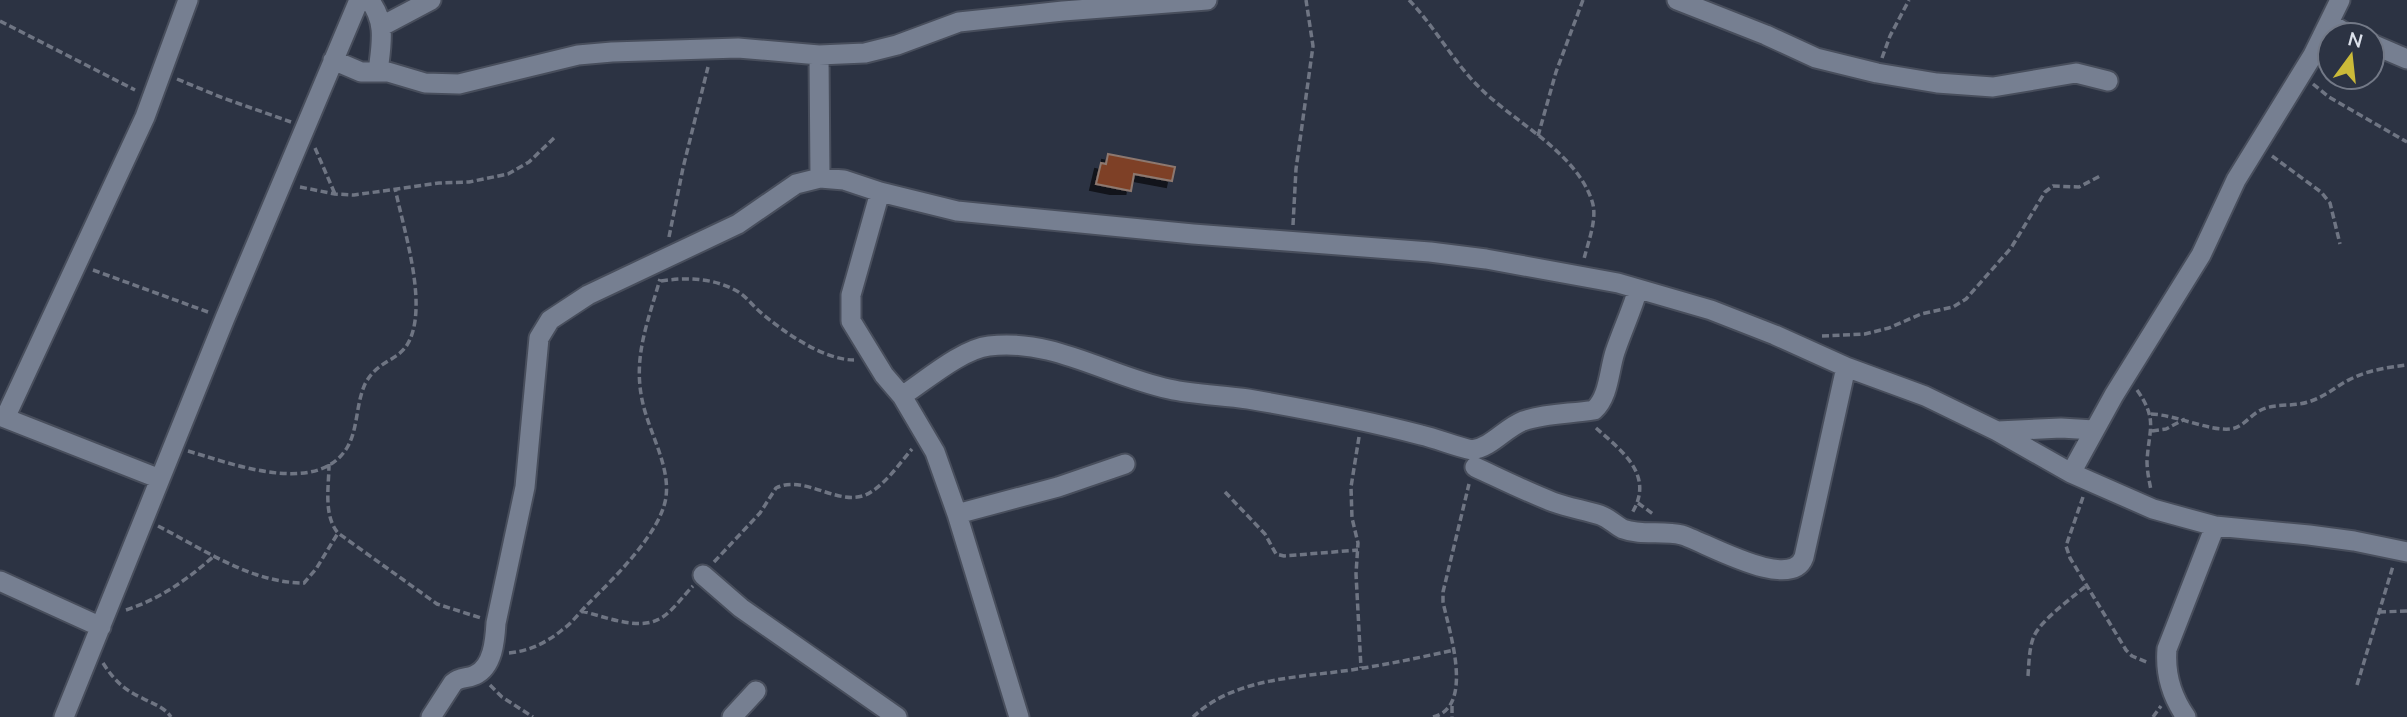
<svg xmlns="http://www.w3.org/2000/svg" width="2407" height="717" font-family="Mulish,sans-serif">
	<defs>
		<filter id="shadow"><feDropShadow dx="-6" dy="6" stdDeviation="0" flood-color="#0009"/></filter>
	</defs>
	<rect width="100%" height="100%" fill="#2c3343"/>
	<path fill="#7e4125" stroke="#8d786f" stroke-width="2" filter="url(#shadow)" d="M1108,154L1175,167L1172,181L1134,174L1131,191L1096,184L1101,163L1106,164Z"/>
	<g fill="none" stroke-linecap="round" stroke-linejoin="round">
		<g stroke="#484e5c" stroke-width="23">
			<path id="minor" d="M369,0C387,22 381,45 378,72
				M1677,0L1766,35L1816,58L1877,73L1937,83L1993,87L2076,73L2108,81
				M2329,23L2349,35
				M382,26L431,0
				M2372,44L2407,59
				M819,55L820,178
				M333,60L361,72H388L425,83L459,84L578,55L612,52L738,48L819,55L865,53L897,45L959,22L1063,11L1207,0
				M880,192L851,295V321L884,375L902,396L935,452L957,514L1019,717
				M902,396C925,381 962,349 989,346C1053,338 1108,376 1169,389C1195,395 1222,395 1248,399C1306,409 1364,420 1421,435C1438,439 1454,446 1472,450C1492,447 1505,428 1523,421C1546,413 1571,414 1594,410C1609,397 1609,370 1615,352C1622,331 1632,310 1638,289
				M0,416L160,479
				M5,418L145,117L188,0
				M1998,431L2061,428L2094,430
				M1475,467C1501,479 1527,492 1553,502C1569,508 1585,510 1600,515C1609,518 1615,525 1623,529C1641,536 1663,530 1682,535C1705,542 1791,593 1804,557L1846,367
				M2071,473L2114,395L2201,255L2236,180L2313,55L2340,0
				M957,514L1058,487L1125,464
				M703,575L741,608L897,717
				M0,581L101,627
				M64,717L225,318L359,0
				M431,717L453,683C460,676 467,679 475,675C493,667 495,640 496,623L525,487L539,338L550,320L588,295L738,224L796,184L820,178L844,180L880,192L957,211L1193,234L1430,252L1486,259L1618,283L1711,310L1775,335L1846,367L1925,396L1997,431L2071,473L2153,509L2215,526L2309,535L2354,541L2407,552
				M732,717L756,691
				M2186,717C2172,697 2165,673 2167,649L2215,526"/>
		</g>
		<path stroke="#6f7583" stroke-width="3.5" stroke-dasharray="7 3.5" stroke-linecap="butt" d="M1409,0C1434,26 1451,58 1476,84C1511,121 1575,150 1592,201C1598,218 1588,242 1584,259
			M0,21L135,90
			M1882,58L1890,36L1909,0
			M177,79L223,98L291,122
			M2313,84L2329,97L2407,142
			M1538,136L1556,72L1583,0
			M315,148L335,194
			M2272,156L2321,192L2330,203L2340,244
			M300,187L335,194L354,195L439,183L469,182L508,174L529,162L554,138
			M1293,225L1296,169L1313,46L1306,0
			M669,237L683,168L708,67
			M93,270L208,312
			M661,281C686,277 712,278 735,290C745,295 751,304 759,311C782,331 823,360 854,360
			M1822,336L1865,334L1889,328L1921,314L1953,307L1966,299L2011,248L2045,192L2053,186L2079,187L2100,176
			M2137,390C2158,420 2149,428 2147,461C2147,471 2149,480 2151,490
			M2151,414C2176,415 2209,431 2230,429C2243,428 2250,415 2261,410C2274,403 2293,407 2308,402C2326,397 2338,384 2355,377C2370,370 2390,367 2407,365
			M1596,428C1622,451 1655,475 1632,513
			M2152,431L2166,429L2185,419
			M1359,437L1351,487L1352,518L1358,543L1356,574L1361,668
			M188,451C230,463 319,498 348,446C358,428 356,404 365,384C377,361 397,361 407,345C430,308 403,228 395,188
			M329,464C329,486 323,515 338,533L437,604L481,618
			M1225,492L1265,534L1276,554L1284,556L1358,550
			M2083,497L2066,546L2070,558L2126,650L2132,656L2149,663
			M1638,503L1653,514
			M158,526C203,549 251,583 304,583L316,569L338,533
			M714,562L760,513L776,488C806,473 842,511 871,492C887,482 900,463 912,449
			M126,610C160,599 188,579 214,556
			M581,611C603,616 636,630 657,620C670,615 683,596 693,586
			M2379,612L2407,611
			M509,653C529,651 546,643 562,630C572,623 580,612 588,604C613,579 661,533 666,497C670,466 650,434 643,404C632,358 648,322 660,279
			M103,663C113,679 124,690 142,698C153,704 163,706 171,717
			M2028,676C2029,663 2029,648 2034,636C2042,619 2072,598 2087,585
			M490,685L502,697L533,717
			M2357,685L2393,566
			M1452,706V717
			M1193,717C1236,676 1302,678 1357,669C1390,664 1422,657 1454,650
			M1433,717C1475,707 1449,631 1443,602V592L1469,484
			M2153,717L2161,706"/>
		<use href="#minor" stroke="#767f91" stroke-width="19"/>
	</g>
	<g transform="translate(2351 56) rotate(15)"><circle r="33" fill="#2c3343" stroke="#737987" stroke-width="2"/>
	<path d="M0-5L12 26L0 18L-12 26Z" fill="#cbba39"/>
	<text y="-10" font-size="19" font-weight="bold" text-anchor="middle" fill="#dde2ec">N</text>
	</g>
</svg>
